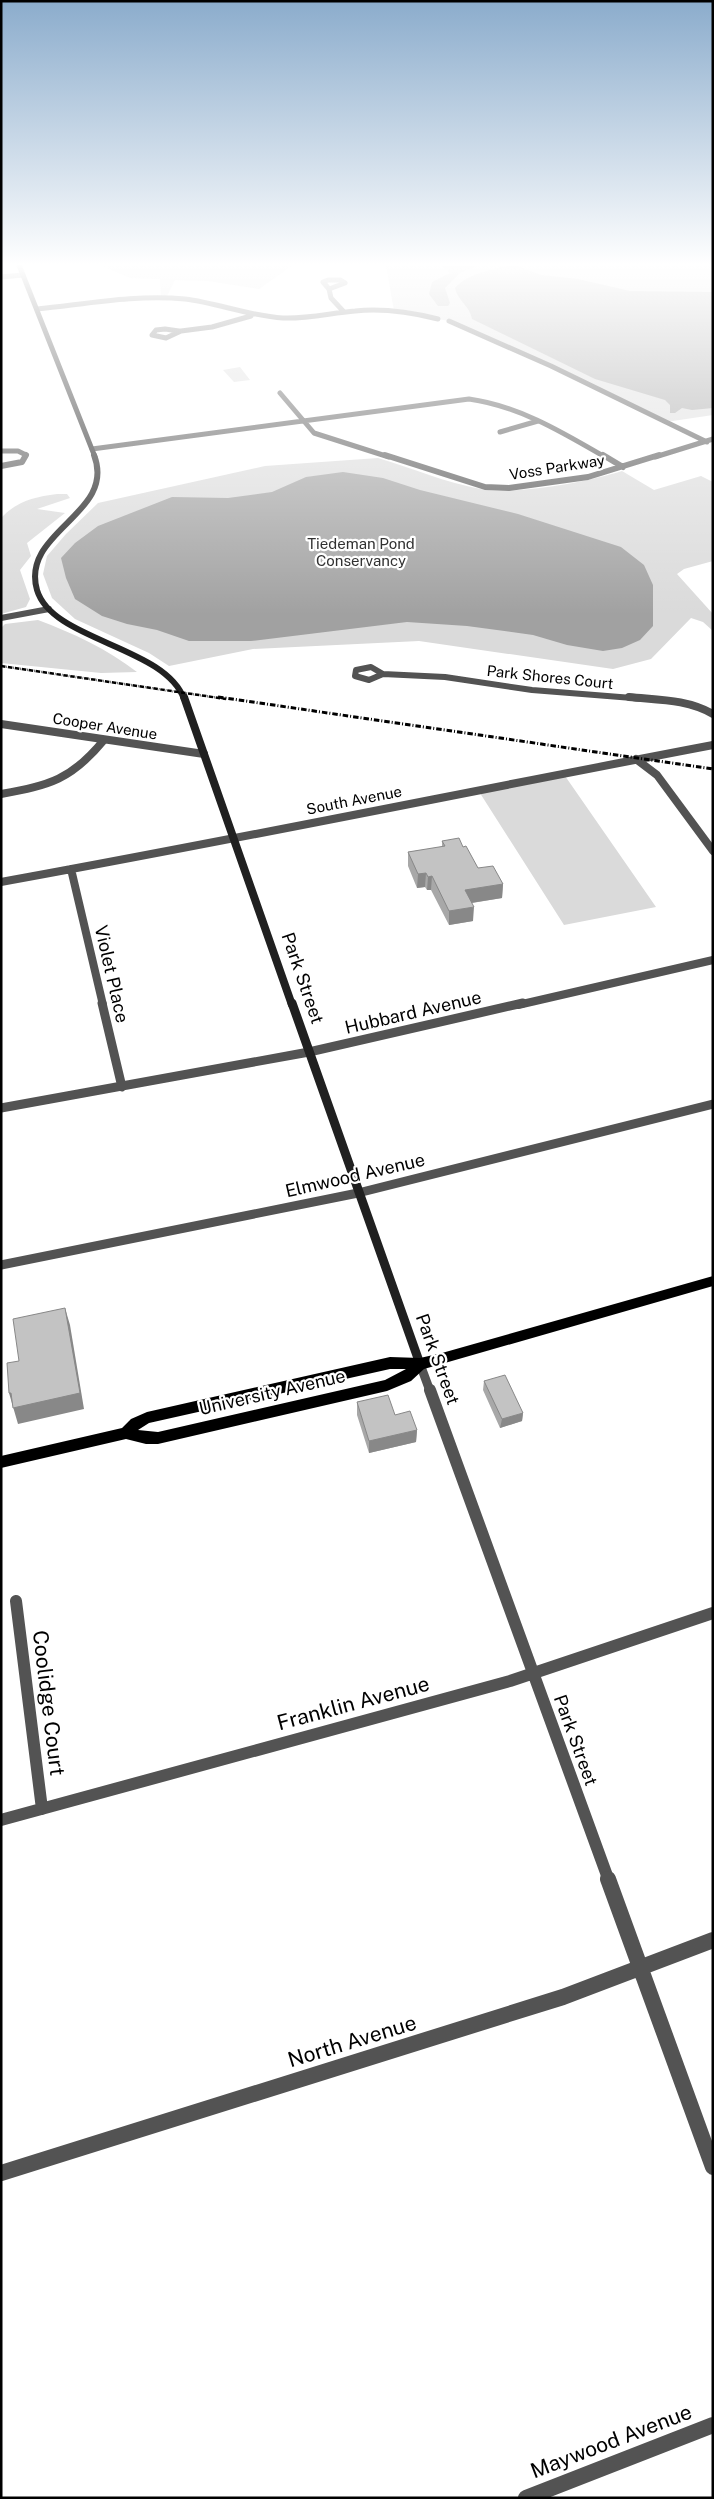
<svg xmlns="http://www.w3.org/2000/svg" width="714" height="2499" font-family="'Public Sans',sans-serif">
	<rect width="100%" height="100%" fill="#fff"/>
	<path fill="#dadada" d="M100,265H293L259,289L208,281L175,280L166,298H161L160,279L130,278Z
		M386,265H712L710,270L713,271V415L666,422L551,366L449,321L394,311Z
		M240,367L250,380L234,382L223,370Z
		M378,458C412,468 446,483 481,489C517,495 587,482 622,471L654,490L701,476L713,482V561L684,569L677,574L713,614V631L703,622L691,618L651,659L613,669L419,641L253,649L169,666L149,653L75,619L52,598L43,574L47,556L66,534L98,503L265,466Z
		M57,494H67L70,498L37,509L65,513L27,543L31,556L20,570L30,599L26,607L1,614V518C17,501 34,497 57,494Z
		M38,620C73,633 107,649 137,672L101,673L1,663V628L5,624Z
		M563,773L656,907L564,925L478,790Z"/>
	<path fill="#a1a1a1" d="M441,265H479L460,273L445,288L450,303L448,306H438L429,294L432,282L450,273Z
		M515,265L541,275L578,279L630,291L713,292V408L692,410L682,408L675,413H670V405L665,400L595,379L472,319C470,306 457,300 455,288C468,273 497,268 515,265Z
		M343,472L383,478L420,490L518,514L621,547L644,565L653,585V626L640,640L622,648L603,651L567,645L533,635L467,626L407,622L251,641H189L157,630L127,624L102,616L75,599L66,578L61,558L75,543L98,526L172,497L228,498L272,492L306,477Z"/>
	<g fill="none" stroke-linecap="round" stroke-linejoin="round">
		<path stroke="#535353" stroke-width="5" d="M1,277L23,275
			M328,280H340L345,283L329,289L323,282Z
			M329,289L331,298L344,312
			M37,309C86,304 136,294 185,299C218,303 249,316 283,318C307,319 331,313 355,311C383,308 410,312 438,319
			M449,321L551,366L707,442
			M165,329L179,331H181L166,338L152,335L156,330Z
			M181,331L212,327L251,316
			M280,393L314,433L389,457
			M500,432L538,421
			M92,449L469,399C519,406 562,432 605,457
			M1,451H18L26,455L25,457
			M655,457L713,439"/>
		<path stroke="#535353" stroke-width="6" d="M385,455L485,487L509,488L588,477L659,455
			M603,455L623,467
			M1,466L22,462L26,455
			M1,618L49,609
			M371,667L383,674L369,680L355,676L356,670Z
			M383,674L445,677L532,690L645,699"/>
		<path stroke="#535353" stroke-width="8" d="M629,697C658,700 687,699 713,714
			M1,724L204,754
			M636,759L657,775L713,851
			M1,794C50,785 71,780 104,740
			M71,869L103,1005
			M1,882C239,839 476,790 713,745
			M518,1005L713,960"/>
		<path stroke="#535353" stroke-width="9" d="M102,1003L122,1087
			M1,1108L309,1052L523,1003
			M420,1364L430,1391"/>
		<path stroke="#535353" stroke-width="12" d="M430,1390L609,1881
			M16,1601L42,1809
			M1,1820L510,1681L713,1613"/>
		<path stroke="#535353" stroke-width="16" d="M608,1879L713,2167
			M1,2173L563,1997L713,1940
			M526,2498L713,2425"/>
		<path stroke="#535353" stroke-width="9" d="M1,1265L358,1193L713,1104"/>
		<path stroke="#202020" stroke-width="5" d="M19,265L95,457"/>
		<path stroke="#202020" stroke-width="6" d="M94,455C117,514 20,531 37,590C52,641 165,646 184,699"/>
		<path stroke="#202020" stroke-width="8" d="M184,697L292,1005"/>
		<path stroke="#202020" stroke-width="9" d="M292,1003L420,1364"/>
		<path fill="#000" fill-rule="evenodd" d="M713,1276V1286L424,1369L411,1381L387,1391L158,1444H146L126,1439L1,1468V1456L122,1428L131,1419L147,1412L390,1357L420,1358L442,1353ZM390,1369H406L385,1380L158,1432L138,1430L149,1423Z"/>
		<path stroke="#000" stroke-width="2.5" stroke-dasharray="4.5 1 0.5 1" stroke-linecap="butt" d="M1,666L226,699"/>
		<path stroke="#000" stroke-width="3" stroke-dasharray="5.5 2 1 2" stroke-linecap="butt" d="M218,697L713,769"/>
	</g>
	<path fill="#a8a8a8" d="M442,841L463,847L478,868L503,884L502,898L472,903L473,921L449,925L431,890H427L425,887L417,888L408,866V852L442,847Z
		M484,1381L523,1413L522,1421L500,1428L483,1390Z
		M357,1402L395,1415L417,1430L416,1442L369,1453L357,1415Z"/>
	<path fill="#888" d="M426,873L425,887L417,888L418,874Z
		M432,876L431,890H427L428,877Z
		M503,884L502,898L464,904L465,890Z
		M474,907L473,921L449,925V911Z
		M65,1308L70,1325L84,1409L18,1424L9,1393Z
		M523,1413L522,1421L500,1428L502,1419Z
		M417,1430L416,1442L369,1453V1441Z"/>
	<path fill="#c3c3c3" stroke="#888" d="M459,838L463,847L466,846L478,868L493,866L503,884L465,890L474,907L449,911L432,876L428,877L426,873L418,874L408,852L445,846L442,841Z
		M65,1308L80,1393L13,1408L11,1393H9L7,1363L19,1361L13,1319Z
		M505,1375L523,1413L502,1419L484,1381Z
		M388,1395L395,1415L410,1411L417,1430L369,1441L357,1402Z"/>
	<linearGradient id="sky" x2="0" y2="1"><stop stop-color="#8baccc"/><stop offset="0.43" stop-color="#fff"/><stop offset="1" stop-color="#fff" stop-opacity="0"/></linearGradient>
	<rect width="714" height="615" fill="url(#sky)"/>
	<g text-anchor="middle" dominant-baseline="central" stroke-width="4.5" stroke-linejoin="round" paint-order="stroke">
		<g font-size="15" fill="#000" stroke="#fff">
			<text transform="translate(557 467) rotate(-9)">Voss Parkway</text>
			<text transform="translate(550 677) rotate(6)">Park Shores Court</text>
			<text transform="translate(105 726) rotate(9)">Cooper Avenue</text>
			<text transform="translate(354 800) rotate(-11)">South Avenue</text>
		</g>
		<g font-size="15" fill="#313131" stroke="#fff">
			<text x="361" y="543">Tiedeman Pond<tspan x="361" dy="17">Conservancy</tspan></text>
		</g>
		<g font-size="18" fill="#000" stroke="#fff">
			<text transform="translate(112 974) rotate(77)">Violet Place</text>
			<text transform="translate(303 978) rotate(71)">Park Street</text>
			<text transform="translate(413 1012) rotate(-13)">Hubbard Avenue</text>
			<text transform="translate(355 1175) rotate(-13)">Elmwood Avenue</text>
			<text transform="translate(438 1359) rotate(70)">Park Street</text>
			<text transform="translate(272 1392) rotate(-13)">University Avenue</text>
			<text transform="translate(576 1740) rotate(70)">Park Street</text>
		</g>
		<g font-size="21" fill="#000" stroke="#fff">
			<text transform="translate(49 1703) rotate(83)">Coolidge Court</text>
			<text transform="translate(353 1703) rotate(-15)">Franklin Avenue</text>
			<text transform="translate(352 2041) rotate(-17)">North Avenue</text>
			<text transform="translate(611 2441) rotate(-21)">Maywood Avenue</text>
		</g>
	</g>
	<rect width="714" height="2499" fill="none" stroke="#000000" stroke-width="5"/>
</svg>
